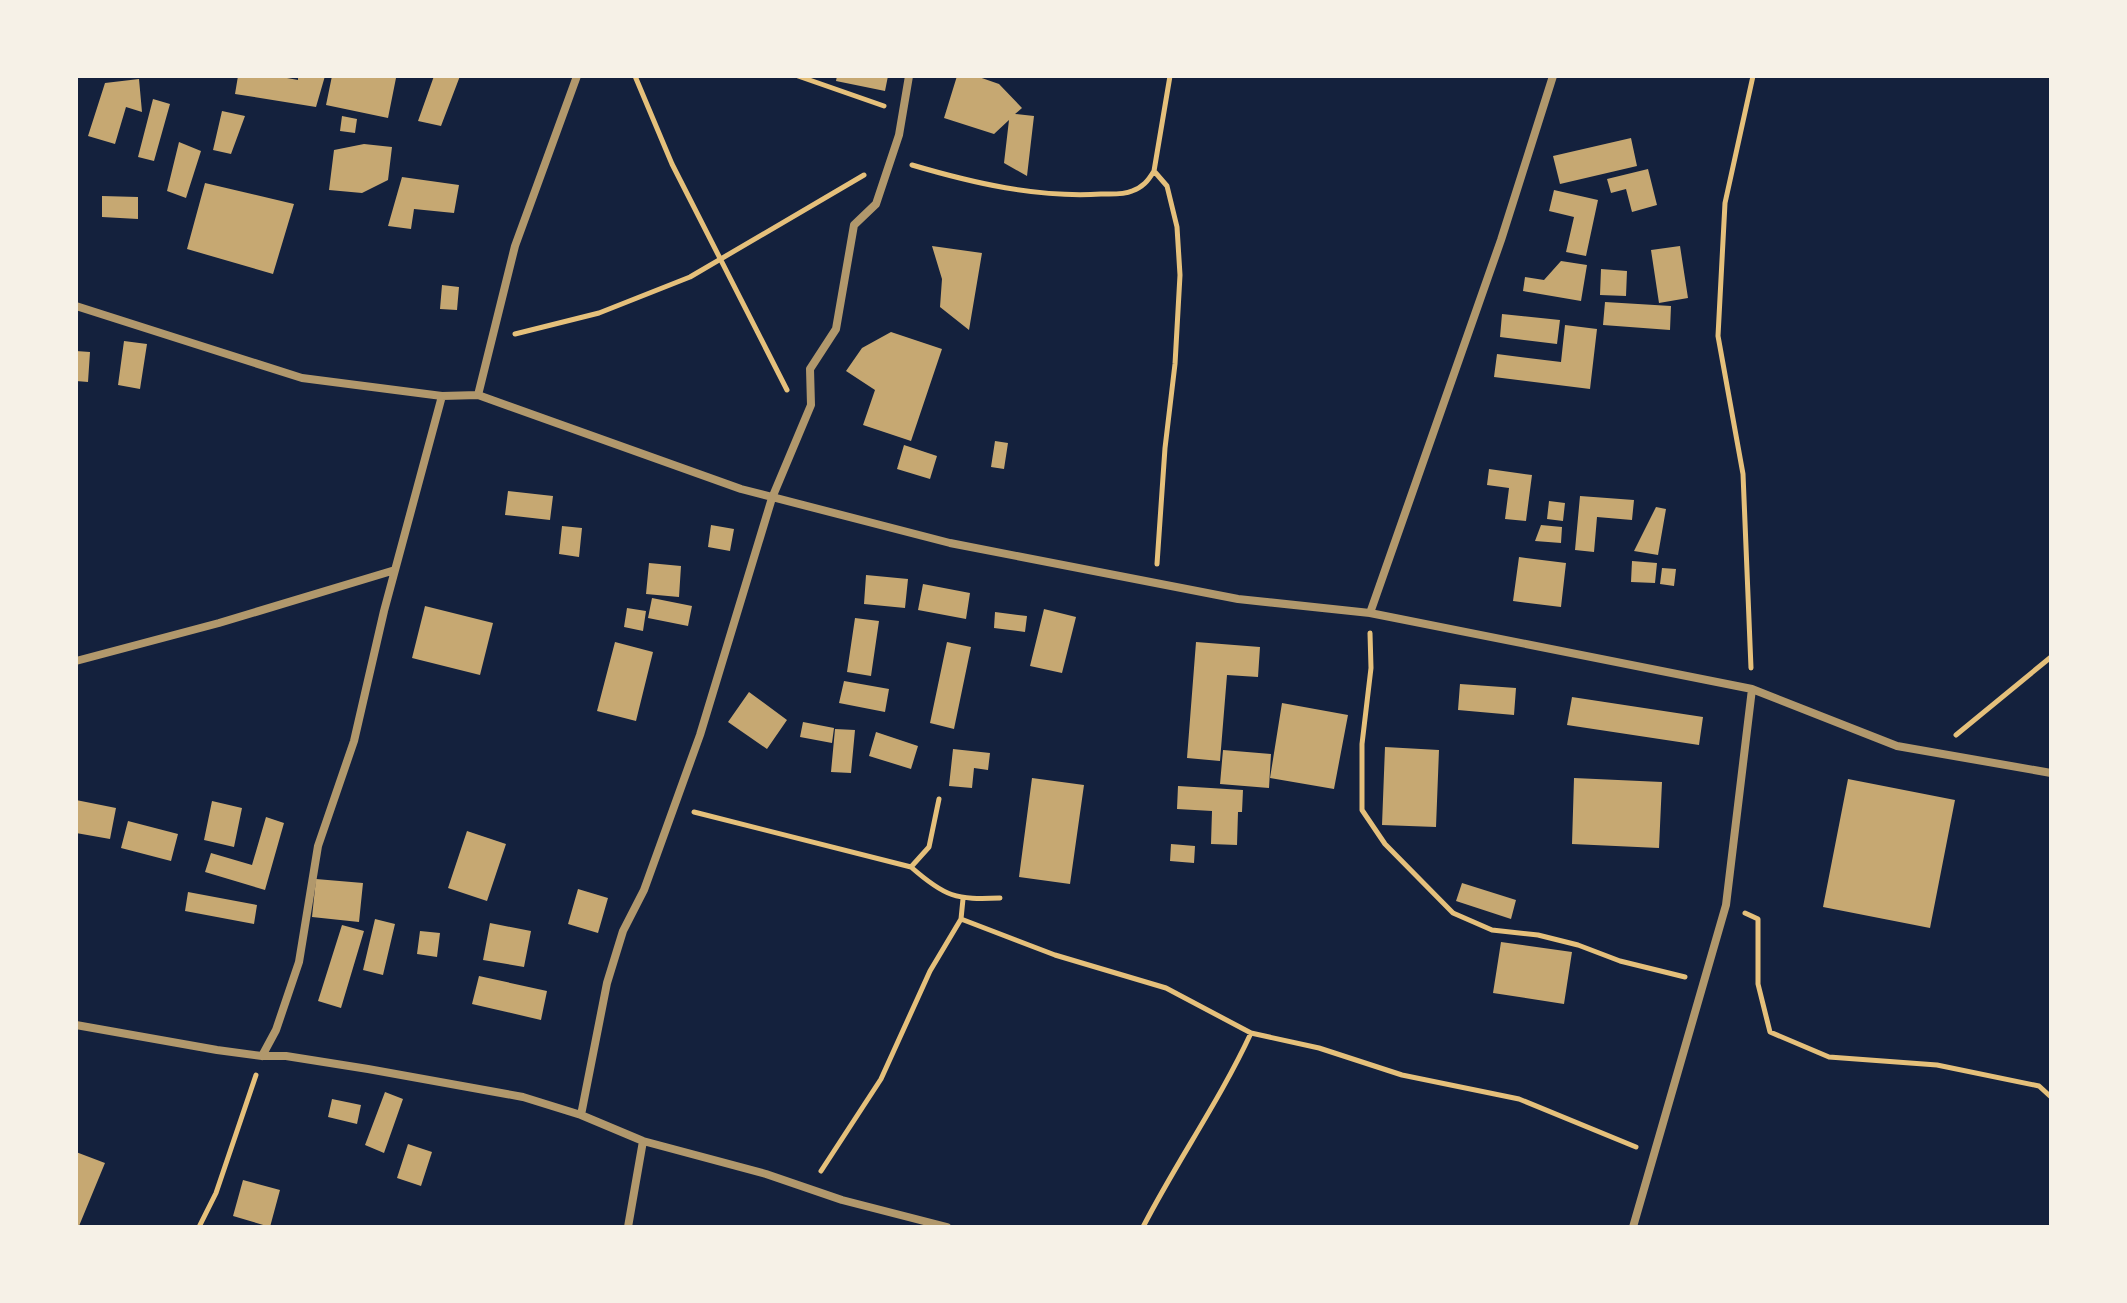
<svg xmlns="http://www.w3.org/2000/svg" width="2127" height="1303" font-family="'Golos Text',sans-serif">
	<rect width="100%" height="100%" fill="#14213d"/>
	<path fill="#c6a872" d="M238,76H276L298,80V76H325L316,107L235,94Z
		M332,76L396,78L388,118L326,105Z
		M434,76H460L441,126L418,121Z
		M837,76H888L885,91L836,81Z
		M957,76H976L999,84L1022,108L1015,114L1034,116L1027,176L1004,163L1009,120L994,134L944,118Z
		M139,79L142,112L126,107L115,144L88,136L105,83Z
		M153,99L170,104L154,161L138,157Z
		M222,111L245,116L231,154L213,150Z
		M342,116L357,119L355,133L340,131Z
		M1631,138L1637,166L1560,184L1553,156Z
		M179,142L201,151L186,198L167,191Z
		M364,144L392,147L388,180L362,193L329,190L334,150Z
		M1648,169L1657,205L1632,212L1626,189L1611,193L1607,179Z
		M402,177L459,185L454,213L414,209L411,229L388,226Z
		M205,183L294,204L273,274L187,249Z
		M1554,190L1598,200L1586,256L1566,252L1574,217L1549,211Z
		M102,196L138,197V219L102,217Z
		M932,246L982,253L969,330L940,307L942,279Z
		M1680,246L1688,298L1659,303L1651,250Z
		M1561,261L1587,265L1581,301L1523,291L1525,277L1544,280Z
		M1601,269L1627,271L1626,296L1600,295Z
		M442,285L459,287L457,310L440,309Z
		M1605,302L1671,306L1670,330L1603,325Z
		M1502,314L1560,320L1557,344L1500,337Z
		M1565,325L1597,329L1590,389L1494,377L1497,354L1561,362Z
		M891,332L942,349L911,441L863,425L875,390L846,371L862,348Z
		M124,341L147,344L140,389L118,385Z
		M76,351L90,352L88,382L76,381Z
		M995,441L1008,443L1004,469L991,467Z
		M904,445L937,456L930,479L897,469Z
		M1489,469L1532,475L1526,521L1505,519L1509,488L1487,485Z
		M508,491L553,496L550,520L505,515Z
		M1580,496L1634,500L1632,520L1597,517L1594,552L1575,550Z
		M1549,501L1565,503L1563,521L1547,519Z
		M1656,507L1666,509L1658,555L1634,551Z
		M711,525L734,529L730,551L708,547Z
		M1541,525L1562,527L1561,543L1535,541Z
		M562,526L582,528L579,557L559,554Z
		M1519,557L1566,563L1561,607L1513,601Z
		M1632,561L1657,563L1655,583L1631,582Z
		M649,563L681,566L679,597L646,594Z
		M1662,568L1676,569L1674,586L1660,584Z
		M866,575L908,579L905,608L864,604Z
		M923,584L970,593L966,619L918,610Z
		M652,598L692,606L688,626L648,618Z
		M425,606L493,623L480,675L412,658Z
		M627,608L646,611L643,631L624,627Z
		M1044,609L1076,617L1062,673L1030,666Z
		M995,612L1027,616L1025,632L994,628Z
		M855,618L879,621L871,676L847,672Z
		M615,642L653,652L636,721L597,711Z
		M947,642L971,647L954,729L930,723Z
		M1196,642L1260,647L1258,677L1227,675L1220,761L1187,758Z
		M844,681L889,689L885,712L839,703Z
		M1460,684L1516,688L1514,715L1458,710Z
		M749,692L787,720L767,749L728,722Z
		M1572,697L1703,717L1699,745L1567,725Z
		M1282,703L1348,715L1334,789L1270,778Z
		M803,722L834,728L832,743L800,737Z
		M835,729L855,730L851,773L831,772Z
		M876,732L918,746L911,769L869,756Z
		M1385,747L1439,750L1436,827L1382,825Z
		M953,749L990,753L988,770L974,768L972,788L949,786Z
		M1223,750L1271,754L1269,788L1220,784Z
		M1032,778L1084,785L1070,884L1019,877Z
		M1574,778L1662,782L1659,848L1572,844Z
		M1848,779L1955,800L1930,928L1823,907Z
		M1178,786L1243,790L1242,812H1238L1237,845L1211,844L1212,811L1177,809Z
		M76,800L116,808L110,839L76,833Z
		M212,801L242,808L234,847L204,840Z
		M266,817L284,823L265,890L205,872L211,853L252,865Z
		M128,821L178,834L171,861L121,848Z
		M467,831L506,844L487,901L448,888Z
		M1171,844L1195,846L1194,863L1170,861Z
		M316,879L363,883L359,922L312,917Z
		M1462,883L1516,900L1511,919L1456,901Z
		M578,889L608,898L598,933L568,924Z
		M188,892L257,905L254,924L185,911Z
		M375,919L395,924L383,975L363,970Z
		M490,923L531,931L524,967L483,960Z
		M342,925L364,931L341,1008L318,1001Z
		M420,931L440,933L437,957L417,954Z
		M1501,942L1572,952L1564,1004L1493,993Z
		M479,976L547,991L541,1020L472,1004Z
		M385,1092L403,1099L384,1153L365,1145Z
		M332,1099L361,1105L357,1124L328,1117Z
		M408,1144L432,1152L421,1186L397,1178Z
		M76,1152L105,1163L79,1226L76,1225Z
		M243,1180L280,1190L270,1227L233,1216Z"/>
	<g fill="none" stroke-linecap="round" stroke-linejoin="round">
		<path stroke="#e5c07b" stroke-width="5" d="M635,76L672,164L787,390
			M798,76L884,106
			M912,165C973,183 1037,198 1101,194C1111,194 1123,195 1132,191C1143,187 1148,181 1154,171L1170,76
			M1154,171L1167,186L1177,227L1180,275L1175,364L1165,448L1157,564
			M515,334L599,313L690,277L864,175
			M1370,633L1371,668L1362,744V810L1385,844L1453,913L1492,930L1538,935L1578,945L1620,961L1685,977
			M1751,668L1743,474L1718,336L1725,203L1753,76
			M1956,735L2051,657
			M694,812L911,867L929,847L939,799
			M911,867C945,897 956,900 1000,898
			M1745,913L1758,919V984L1770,1032L1829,1057L1937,1065L2039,1086L2051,1097
			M961,919L1055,955L1166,988L1251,1033L1319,1048L1402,1075L1519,1099L1636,1147
			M821,1171L881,1079L930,971L961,919L963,899
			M199,1227L216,1193L256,1075
			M1143,1227C1177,1161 1220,1100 1251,1033"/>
		<path stroke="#b1986c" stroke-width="8" d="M76,306L302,378L442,396L478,395L741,489L950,543L1238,599L1370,613L1752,689L1897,746L2051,773
			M478,395L515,246L577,76
			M1370,613L1501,240L1553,76
			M76,661L219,623L395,570
			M76,1025L217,1050L262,1056H286L368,1069L523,1097L581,1115L643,1141L766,1174L842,1200L947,1227
			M262,1056L276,1030L299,962L318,846L354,741L384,611L442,396
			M581,1115L607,983L623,931L644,890L700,735L772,498L811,405L810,369L836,329L854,225L876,204L899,135L909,76
			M628,1227L643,1141
			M1633,1227L1726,905L1752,689"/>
	</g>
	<rect width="2127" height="1303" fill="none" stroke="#f6f1e7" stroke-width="156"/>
</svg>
